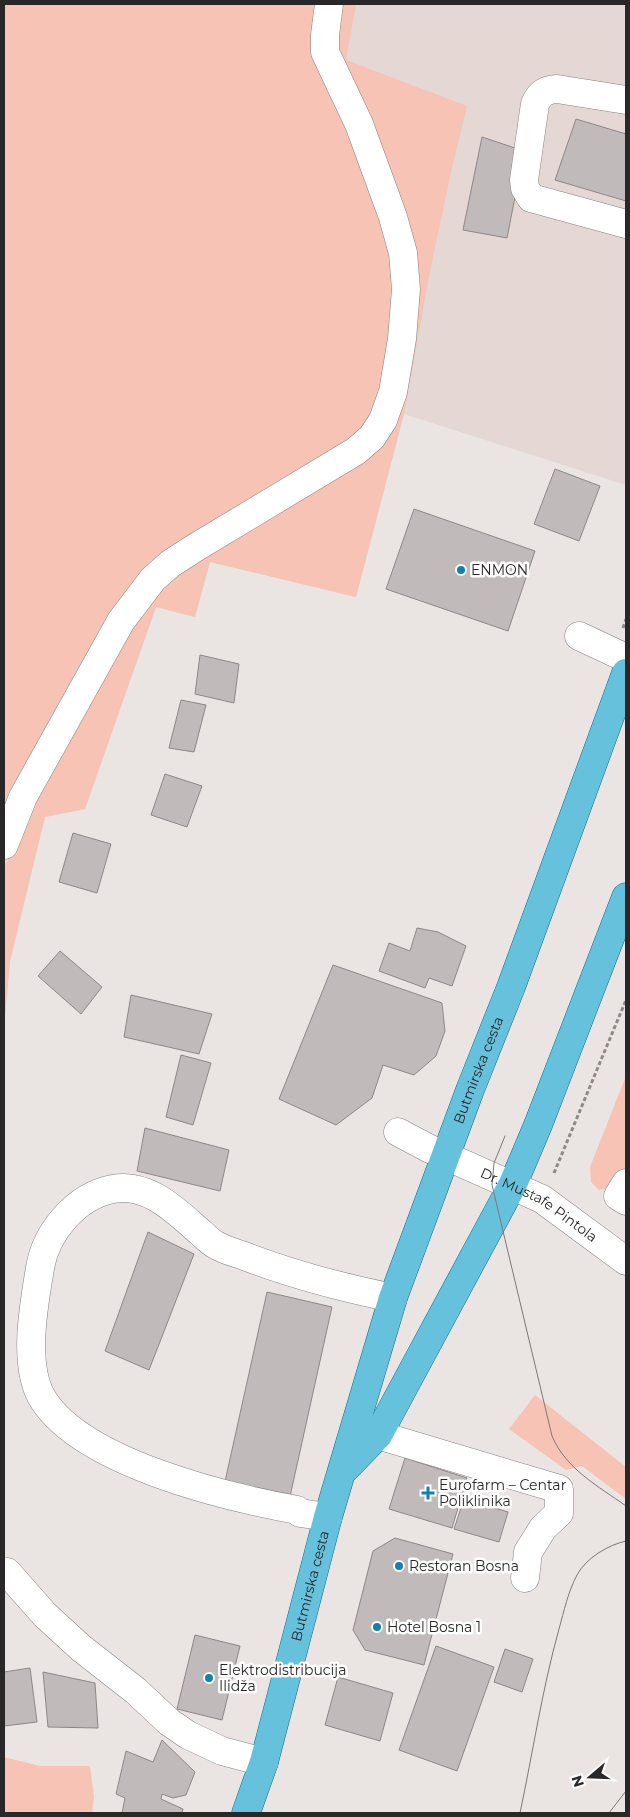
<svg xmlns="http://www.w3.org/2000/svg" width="630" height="1817" font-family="Montserrat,sans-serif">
	<rect width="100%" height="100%" fill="#eae5e3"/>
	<path fill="#e5d7d4" d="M4,4H626V485L404,414L356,597L210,562L195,617L156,607L85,809L45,817L10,961L4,1027Z"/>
	<path fill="#f6c3b5" d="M4,4H321L355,136L397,275L391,364L369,428L158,567L4,831Z
		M337,4H356L346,60L467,106L453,163L430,271L404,414L356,597L210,562L195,617L156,607L85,809L45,817L10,961L4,1027V869L22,821L80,709L163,582L355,461L413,295L337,61Z
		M626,1076V1167L611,1188L599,1190L591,1182L590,1167Z
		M535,1395L626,1467V1499L582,1466L566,1470L509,1429Z
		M4,1757L40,1766H90L94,1797L92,1813H4Z"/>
	<path fill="#c0bbba" stroke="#8d8887" d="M576,119L626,134V201L555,180Z
		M482,137L524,151L507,238L463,230Z
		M555,469L600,486L579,541L534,524Z
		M414,509L535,551L508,631L386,589Z
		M200,655L239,664L234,703L195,694Z
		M181,700L206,705L194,752L169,748Z
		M165,774L202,786L187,827L151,815Z
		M73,833L111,844L97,893L59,882Z
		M417,928L438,932L466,946L452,986L429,978L425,988L379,971L389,943L410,951Z
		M60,951L102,987L81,1014L38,976Z
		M333,965L442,1003L445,1031L436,1056L414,1075L383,1065L372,1098L336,1125L279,1099Z
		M131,995L212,1014L199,1054L124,1037Z
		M181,1055L211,1063L193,1125L166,1117Z
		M145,1128L229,1150L220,1191L137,1171Z
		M148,1232L194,1254L149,1370L105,1351Z
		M267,1292L332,1307L289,1501L224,1486Z
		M405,1458L467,1478L452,1528L389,1509Z
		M464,1499L508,1512L499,1542L454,1529Z
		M395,1538L453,1554L424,1665L365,1650L353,1630L373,1551Z
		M195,1635L240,1646L222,1720L177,1709Z
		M436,1646L494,1667L457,1771L399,1750Z
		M505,1649L533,1659L522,1692L494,1682Z
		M30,1668L37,1722L4,1726V1672Z
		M43,1672L95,1683L98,1728L48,1727Z
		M338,1677L393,1693L380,1741L325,1725Z
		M162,1740L195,1772L186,1795L173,1798L162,1794L161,1799L183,1809L182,1813H122L125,1798L116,1794L126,1751L153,1762Z"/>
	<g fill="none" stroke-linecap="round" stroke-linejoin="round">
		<g stroke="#878382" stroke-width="29">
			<g id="minor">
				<path d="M626,100L557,89C545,90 540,93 535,104L524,180L525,188L531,198L626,224"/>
				<path d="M579,636L626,658"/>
				<path d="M4,845L23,797L121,621L153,579L170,564L193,549L356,451L372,437L383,420L393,392L402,339L406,289L403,253L393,217L359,124L325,52V35L329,4"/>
				<path id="s1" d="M398,1132L428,1148L542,1199L626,1261"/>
				<path d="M626,1183L618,1196L626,1201"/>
				<path d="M378,1435L559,1489V1513L543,1528L528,1552L525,1578"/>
				<path d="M328,1517L300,1513L297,1510C226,1497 78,1462 41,1396C23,1362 34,1304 40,1268C46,1232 76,1196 113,1189C148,1182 176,1211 200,1232C205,1236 210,1242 216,1245C226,1251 237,1253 247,1257C294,1275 344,1288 393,1298"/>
				<path d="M7,1572L45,1615L81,1648L136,1691L169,1722L188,1735L222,1751L264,1762"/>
			</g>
		</g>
		<g stroke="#0e708d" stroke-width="29">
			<g id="major">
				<path d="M346,1468L378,1435L513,1184L538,1125L626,897"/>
				<path id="s2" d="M246,1813L264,1762L328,1517L393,1298L470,1090L511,987L626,673"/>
			</g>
		</g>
		<path stroke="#8d8a89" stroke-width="3" stroke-dasharray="4 2.5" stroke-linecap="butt" d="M623,628L626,619
			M554,1173L626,1000"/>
		<use href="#minor" stroke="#fff" stroke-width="28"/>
		<use href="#major" stroke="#66c1dc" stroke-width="28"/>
		<path stroke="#7c7978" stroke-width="1" d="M505,1136L494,1163L492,1185L552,1436C566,1469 598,1486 626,1506
			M520,1813C533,1752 542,1690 559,1629C564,1611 568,1592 577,1575C586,1558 608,1545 626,1541
			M609,1813L626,1791"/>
	</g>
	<g fill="#0f83a9" stroke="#fff" stroke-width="2">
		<circle cx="461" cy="570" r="5"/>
		<path d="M425.5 1485.5h5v5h5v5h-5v5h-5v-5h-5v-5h5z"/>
		<circle cx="399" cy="1566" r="5"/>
		<circle cx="377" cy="1627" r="5"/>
		<circle cx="209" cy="1678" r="5"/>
	</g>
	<g text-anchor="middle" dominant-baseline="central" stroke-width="5" stroke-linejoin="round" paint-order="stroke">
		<g font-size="14" fill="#292727" stroke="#fff" text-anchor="start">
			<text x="471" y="570">ENMON</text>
			<text x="439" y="1485">Eurofarm – Centar<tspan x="439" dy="16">Poliklinika</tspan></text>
			<text x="409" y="1566">Restoran Bosna</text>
			<text x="387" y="1627">Hotel Bosna 1</text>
			<text x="219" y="1670">Elektrodistribucija<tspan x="219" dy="16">Ilidža</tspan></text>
		</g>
		<g font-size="14" fill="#292727" stroke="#fff">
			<text stroke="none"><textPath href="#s2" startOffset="779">Butmirska cesta</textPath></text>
			<text stroke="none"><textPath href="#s1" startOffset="159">Dr. Mustafe Pintola</textPath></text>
			<text stroke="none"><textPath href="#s2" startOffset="236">Butmirska cesta</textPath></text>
		</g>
	</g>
	<rect width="630" height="1817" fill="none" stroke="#292727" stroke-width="10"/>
	<g transform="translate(590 1777) rotate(251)" stroke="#ffffff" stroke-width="4" paint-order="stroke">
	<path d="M0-4L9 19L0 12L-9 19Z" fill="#292727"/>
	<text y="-8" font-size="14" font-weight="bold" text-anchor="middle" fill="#292727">N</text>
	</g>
</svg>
